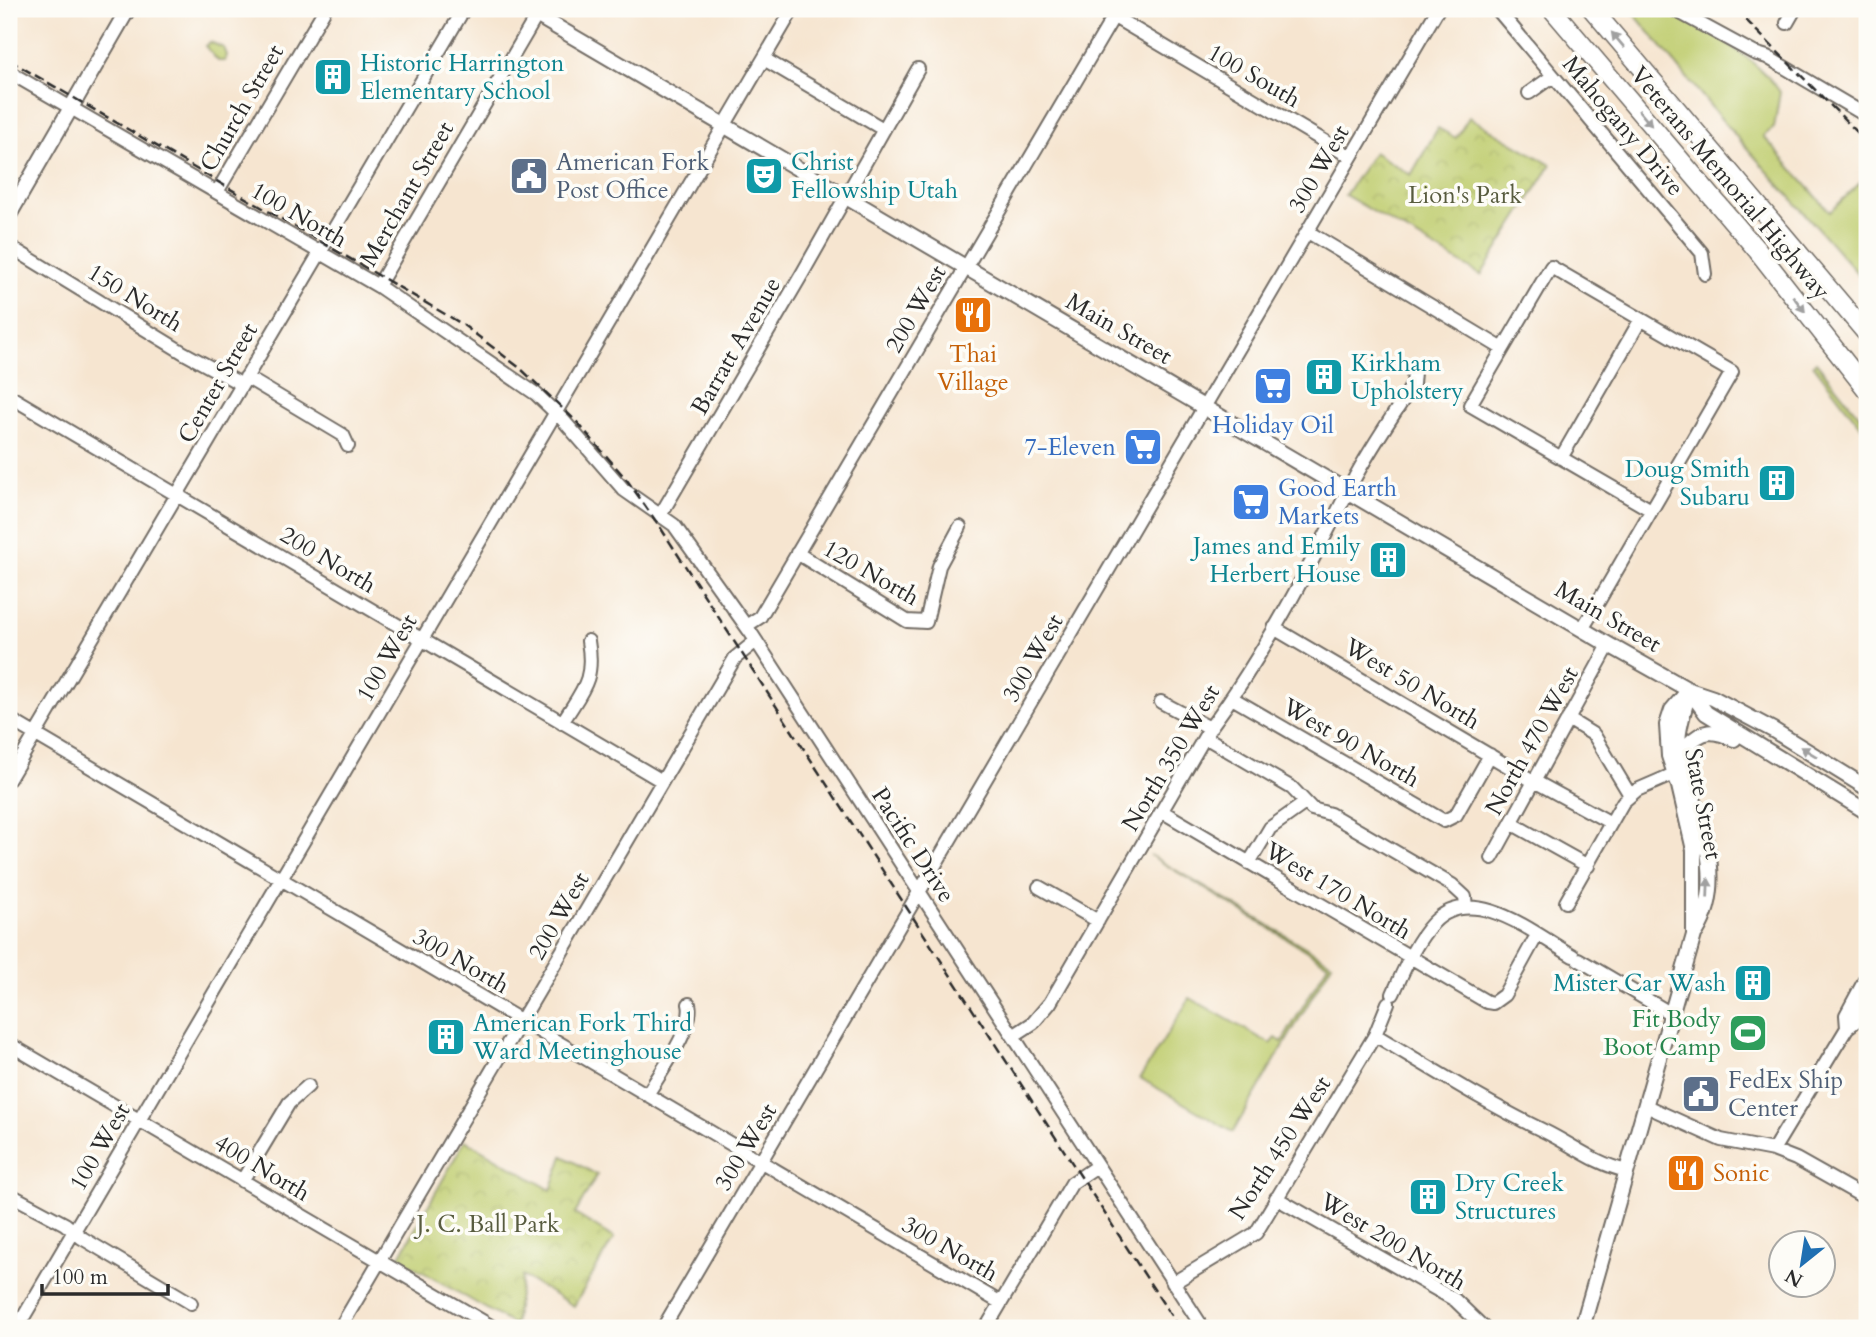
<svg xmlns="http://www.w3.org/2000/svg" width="1876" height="1337" font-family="Cardo,serif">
	<defs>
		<pattern id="park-crowns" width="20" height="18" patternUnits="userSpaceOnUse" patternTransform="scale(1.75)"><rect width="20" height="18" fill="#c0cd6f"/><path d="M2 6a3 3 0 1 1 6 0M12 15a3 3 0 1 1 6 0" fill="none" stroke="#a5b060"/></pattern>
	</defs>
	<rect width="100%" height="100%" fill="#fdfcf7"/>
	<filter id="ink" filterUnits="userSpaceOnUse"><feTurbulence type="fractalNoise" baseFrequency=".0143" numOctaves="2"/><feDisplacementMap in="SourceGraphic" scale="14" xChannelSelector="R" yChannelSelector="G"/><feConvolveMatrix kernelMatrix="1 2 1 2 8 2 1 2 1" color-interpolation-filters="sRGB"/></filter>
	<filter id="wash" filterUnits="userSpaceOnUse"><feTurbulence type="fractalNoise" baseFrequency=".00686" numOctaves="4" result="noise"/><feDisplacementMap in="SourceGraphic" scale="28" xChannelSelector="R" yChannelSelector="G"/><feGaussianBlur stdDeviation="1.57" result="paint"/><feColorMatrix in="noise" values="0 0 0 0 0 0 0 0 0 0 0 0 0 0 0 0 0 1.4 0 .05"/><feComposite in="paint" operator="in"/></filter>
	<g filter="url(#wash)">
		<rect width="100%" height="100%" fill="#f6e5d0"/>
		<path fill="#c0cd6f" stroke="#767c4d" stroke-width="2" d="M1630,9C1644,9 1661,8 1672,12C1707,27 1759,61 1780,92L1774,128L1763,136L1830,212L1867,176V284L1723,121Z
			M1816,362L1867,425V434L1813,364Z
			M1150,855L1332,963L1233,1132L1140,1078L1190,998L1271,1044L1276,1038L1282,1042L1328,964Z"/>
		<path fill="url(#park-crowns)" stroke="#767c4d" stroke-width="2" d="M210,42L224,48L227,55L225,61H218L205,46Z
			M1469,117L1551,165L1481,275L1345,195L1374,152L1411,175L1438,128L1456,138Z
			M465,1140L551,1190L563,1156L597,1175L575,1214L614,1238L574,1306L522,1276L514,1325L399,1258Z"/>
	</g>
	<g filter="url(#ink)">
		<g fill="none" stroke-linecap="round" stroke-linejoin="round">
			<g stroke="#726c65" stroke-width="16">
				<path id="minor" d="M1101,9L1351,157
					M1497,9L1702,253L1705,274
					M1673,9L1754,53L1767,57L1867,116
					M1787,23L1795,9
					M764,59L883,129
					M9,72L378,286L536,394L563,420L624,490L674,525L751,633L1203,1328
					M1529,93L1553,76
					M217,192L325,9
					M1308,232L1503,349
					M9,246L184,353L241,384
					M378,286L537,15
					M246,377L343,435L348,446
					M9,396L662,781
					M1561,458L1641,319
					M661,514L802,274L918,69
					M797,553L907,621L926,622L939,566L960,527
					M746,626L760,617L1118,9
					M1274,628L1528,778
					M1582,629L1590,616L1732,372L1551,267L1470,405L1651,510
					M1232,698L1444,821L1456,815L1490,755
					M1161,702L1210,728
					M9,719L1001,1303
					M1568,719L1594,735L1630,795
					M562,723C582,690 595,681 588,641
					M1205,737L1292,788L1312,809L1330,814L1452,885L1465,897L1466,907
					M9,779L464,9
					M1534,781L1611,823
					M1163,812L1487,1002L1493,1003L1504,995L1537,935
					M1511,823L1588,866
					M1492,858L1609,645
					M1249,863L1270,828L1305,803
					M1039,887L1098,921
					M1566,902L1623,802L1637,790L1674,774
					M1578,959L1673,1015
					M1393,994C1404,970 1415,942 1433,923C1473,881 1536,935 1573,956
					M1847,1028L1846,1015L1867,976
					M1375,1035C1431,1068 1486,1103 1544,1131C1573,1145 1595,1164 1627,1171
					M1013,1036L1033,1023L1050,1003L1210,728C1264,655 1308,570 1349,489C1367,452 1392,418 1413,384L1414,372
					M9,1044L494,1328
					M647,1095C659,1074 695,1027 689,1004
					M1646,1106L1721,1140L1773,1150L1796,1159L1867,1199
					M1773,1150L1847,1028L1856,1021L1867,1001
					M242,1181L289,1103L308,1086
					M9,1194L65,1224L82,1238L191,1303
					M1276,1198L1455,1300L1484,1328
					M1173,1283L1256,1233L1375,1035L1388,1003
					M17,1328L793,9
					M340,1328L735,658L756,641
					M663,1328L1438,9
					M986,1328L1072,1183L1097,1166"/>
			</g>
			<g stroke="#726c65" stroke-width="18">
				<path id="major" d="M526,9L1609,645L1689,690L1713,698L1773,730L1867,788
					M9,215L128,9
					M1689,690L1706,713L1867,812
					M1688,695C1683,715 1674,739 1680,759C1696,814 1730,877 1696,932
					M1686,763L1687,746C1702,729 1714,729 1734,739
					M1582,1328L1694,935V850L1679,786L1669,756L1667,725L1672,710L1689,690"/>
			</g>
			<g stroke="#726c65" stroke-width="21">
				<path id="highway" d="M1552,9L1757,250L1867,390
					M1592,9L1867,334"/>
			</g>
			<use href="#minor" stroke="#fff" stroke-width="12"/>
			<use href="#major" stroke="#fff" stroke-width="14"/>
			<use href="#highway" stroke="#fff" stroke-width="18"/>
			<path stroke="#2b2b2b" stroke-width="2.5" stroke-dasharray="10 5" stroke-linecap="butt" d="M1735,9L1867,142
				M9,60L462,324L520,368L577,422L627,480L660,527L1179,1328"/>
		</g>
		<defs><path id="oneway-solid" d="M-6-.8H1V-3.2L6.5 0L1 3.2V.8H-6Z" transform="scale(1.75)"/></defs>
		<g fill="#a0a0a0">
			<use href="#oneway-solid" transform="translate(1618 40) rotate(-130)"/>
			<use href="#oneway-solid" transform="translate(1645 118) rotate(50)"/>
			<use href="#oneway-solid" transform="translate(1799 304) rotate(52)"/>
			<use href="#oneway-solid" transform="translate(1809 752) rotate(-149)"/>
			<use href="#oneway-solid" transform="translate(1708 888) rotate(-88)"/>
		</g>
	</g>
	<defs>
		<g id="building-square" transform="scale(2.0125)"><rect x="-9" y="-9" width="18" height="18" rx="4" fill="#0f9aa8" stroke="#fdfcf7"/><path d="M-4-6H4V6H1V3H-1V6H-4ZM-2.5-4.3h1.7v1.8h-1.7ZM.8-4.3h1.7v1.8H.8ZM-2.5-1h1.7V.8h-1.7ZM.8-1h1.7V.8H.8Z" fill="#fff"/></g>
		<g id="civic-square" transform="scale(2.0125)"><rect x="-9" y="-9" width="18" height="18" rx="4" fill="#5c6f8a" stroke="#fdfcf7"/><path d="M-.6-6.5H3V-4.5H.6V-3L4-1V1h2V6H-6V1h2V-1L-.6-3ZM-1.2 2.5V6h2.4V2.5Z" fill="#fff"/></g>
		<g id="theatre-square" transform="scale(2.0125)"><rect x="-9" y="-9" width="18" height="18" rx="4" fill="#0f9aa8" stroke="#fdfcf7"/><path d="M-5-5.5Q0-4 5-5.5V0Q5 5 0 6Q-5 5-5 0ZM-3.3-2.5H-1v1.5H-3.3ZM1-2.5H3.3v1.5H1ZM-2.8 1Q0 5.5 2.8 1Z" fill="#fff"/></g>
		<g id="restaurant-square" transform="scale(2.0125)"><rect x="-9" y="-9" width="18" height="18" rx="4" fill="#e8710a" stroke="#fdfcf7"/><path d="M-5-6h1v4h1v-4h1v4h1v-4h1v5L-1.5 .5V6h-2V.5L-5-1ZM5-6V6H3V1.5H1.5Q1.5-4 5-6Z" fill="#fff"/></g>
		<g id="supermarket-square" transform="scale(2.0125)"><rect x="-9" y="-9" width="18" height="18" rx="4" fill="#3f7fe0" stroke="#fdfcf7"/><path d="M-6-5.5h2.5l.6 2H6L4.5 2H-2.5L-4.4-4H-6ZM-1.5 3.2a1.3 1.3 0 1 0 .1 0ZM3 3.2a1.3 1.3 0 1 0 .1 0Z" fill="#fff"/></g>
		<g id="stadium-square" transform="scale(2.0125)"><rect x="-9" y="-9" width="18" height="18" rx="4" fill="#2e9e5b" stroke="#fdfcf7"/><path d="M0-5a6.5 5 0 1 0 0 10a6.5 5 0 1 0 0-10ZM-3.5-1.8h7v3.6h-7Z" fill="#fff"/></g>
	</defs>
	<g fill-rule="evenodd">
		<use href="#building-square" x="333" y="77"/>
		<use href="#civic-square" x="529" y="176"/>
		<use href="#theatre-square" x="764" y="176"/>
		<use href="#restaurant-square" x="973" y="315"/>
		<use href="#building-square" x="1324" y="377"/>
		<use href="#supermarket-square" x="1273" y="386"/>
		<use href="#supermarket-square" x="1143" y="447"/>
		<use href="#building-square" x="1777" y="483"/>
		<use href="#supermarket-square" x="1251" y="502"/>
		<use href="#building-square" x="1388" y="560"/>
		<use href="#building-square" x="1753" y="983"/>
		<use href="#stadium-square" x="1748" y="1033"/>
		<use href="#building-square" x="446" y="1037"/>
		<use href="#civic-square" x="1701" y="1094"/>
		<use href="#restaurant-square" x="1686" y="1173"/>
		<use href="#building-square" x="1428" y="1197"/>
	</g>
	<g text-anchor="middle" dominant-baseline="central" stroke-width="7" stroke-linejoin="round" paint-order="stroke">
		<g font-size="24" fill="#0d838f" stroke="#fdfcf7" text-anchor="start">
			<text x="360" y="63">Historic Harrington<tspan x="360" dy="28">Elementary School</tspan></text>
			<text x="791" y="162">Christ<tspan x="791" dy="28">Fellowship Utah</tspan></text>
			<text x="1351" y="363">Kirkham<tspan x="1351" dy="28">Upholstery</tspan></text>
			<text x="1750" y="469" text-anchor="end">Doug Smith<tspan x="1750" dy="28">Subaru</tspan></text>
			<text x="1361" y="546" text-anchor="end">James and Emily<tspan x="1361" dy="28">Herbert House</tspan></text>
			<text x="1726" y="983" text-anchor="end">Mister Car Wash</text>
			<text x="473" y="1023">American Fork Third<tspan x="473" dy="28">Ward Meetinghouse</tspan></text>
			<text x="1455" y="1183">Dry Creek<tspan x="1455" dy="28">Structures</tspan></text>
		</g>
		<g font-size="24" fill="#2b2b2b" stroke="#fdfcf7">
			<text transform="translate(1254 76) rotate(30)">100 South</text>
			<text transform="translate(242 108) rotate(-60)">Church Street</text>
			<text transform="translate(1623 126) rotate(50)">Mahogany Drive</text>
			<text transform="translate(1319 169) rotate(-60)">300 West</text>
			<text transform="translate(1730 183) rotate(50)">Veterans Memorial Highway</text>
			<text transform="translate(407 194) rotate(-60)">Merchant Street</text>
			<text transform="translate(299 215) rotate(30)">100 North</text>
			<text transform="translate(135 298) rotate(32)">150 North</text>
			<text transform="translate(916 309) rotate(-60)">200 West</text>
			<text transform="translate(1119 329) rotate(30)">Main Street</text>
			<text transform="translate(736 346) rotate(-60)">Barratt Avenue</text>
			<text transform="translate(218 383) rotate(-60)">Center Street</text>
			<text transform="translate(328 560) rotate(31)">200 North</text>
			<text transform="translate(871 573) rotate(30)">120 North</text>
			<text transform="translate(1608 617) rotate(30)">Main Street</text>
			<text transform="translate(387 658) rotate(-60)">100 West</text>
			<text transform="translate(1033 658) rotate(-60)">300 West</text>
			<text transform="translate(1412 684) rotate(31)">West 50 North</text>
			<text transform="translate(1532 741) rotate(-61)">North 470 West</text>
			<text transform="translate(1351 743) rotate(30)">West 90 North</text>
			<text transform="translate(1171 758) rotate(-59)">North 350 West</text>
			<text transform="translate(1703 804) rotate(79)">State Street</text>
			<text transform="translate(913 845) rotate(57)">Pacific Drive</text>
			<text transform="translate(1338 891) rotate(31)">West 170 North</text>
			<text transform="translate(559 916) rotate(-60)">200 West</text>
			<text transform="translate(461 961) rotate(30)">300 North</text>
			<text transform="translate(100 1147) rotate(-60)">100 West</text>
			<text transform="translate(746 1147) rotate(-59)">300 West</text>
			<text transform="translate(1280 1148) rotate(-57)">North 450 West</text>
			<text transform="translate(262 1168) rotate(31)">400 North</text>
			<text transform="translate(1393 1242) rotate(31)">West 200 North</text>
			<text transform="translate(950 1249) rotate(30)">300 North</text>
		</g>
		<g font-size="24" fill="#4e5e75" stroke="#fdfcf7" text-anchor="start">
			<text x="556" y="162">American Fork<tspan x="556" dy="28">Post Office</tspan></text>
			<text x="1728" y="1080">FedEx Ship<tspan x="1728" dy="28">Center</tspan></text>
		</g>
		<g font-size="24" fill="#585c3f" stroke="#fdfcf7">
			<text x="1465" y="195">Lion's Park</text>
			<text x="488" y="1224">J. C. Ball Park</text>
		</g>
		<g font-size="24" fill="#c56008" stroke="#fdfcf7">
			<text x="973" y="354">Thai<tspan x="973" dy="28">Village</tspan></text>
			<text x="1713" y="1173" text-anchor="start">Sonic</text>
		</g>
		<g font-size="24" fill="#366cbe" stroke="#fdfcf7">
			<text x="1273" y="425">Holiday Oil</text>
			<text x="1116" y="447" text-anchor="end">7-Eleven</text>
			<text x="1278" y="488" text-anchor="start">Good Earth<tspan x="1278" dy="28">Markets</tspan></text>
		</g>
		<g font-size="24" fill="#27864d" stroke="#fdfcf7" text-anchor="end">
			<text x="1721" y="1019">Fit Body<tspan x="1721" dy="28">Boot Camp</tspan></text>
		</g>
	</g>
	<rect width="1876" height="1337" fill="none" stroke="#fdfcf7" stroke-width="35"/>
	<g transform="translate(1802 1264) rotate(210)"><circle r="33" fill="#fdfcf7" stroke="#a9a8a5" stroke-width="2"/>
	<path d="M0-5L12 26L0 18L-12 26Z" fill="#1f6fb2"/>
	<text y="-10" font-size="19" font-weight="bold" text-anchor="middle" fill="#2b2b2b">N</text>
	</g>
	<path d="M42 1284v10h126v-10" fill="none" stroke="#2b2b2b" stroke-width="3.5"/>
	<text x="52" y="1284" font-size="21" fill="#2b2b2b" stroke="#fdfcf7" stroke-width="5" paint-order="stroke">100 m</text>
</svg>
